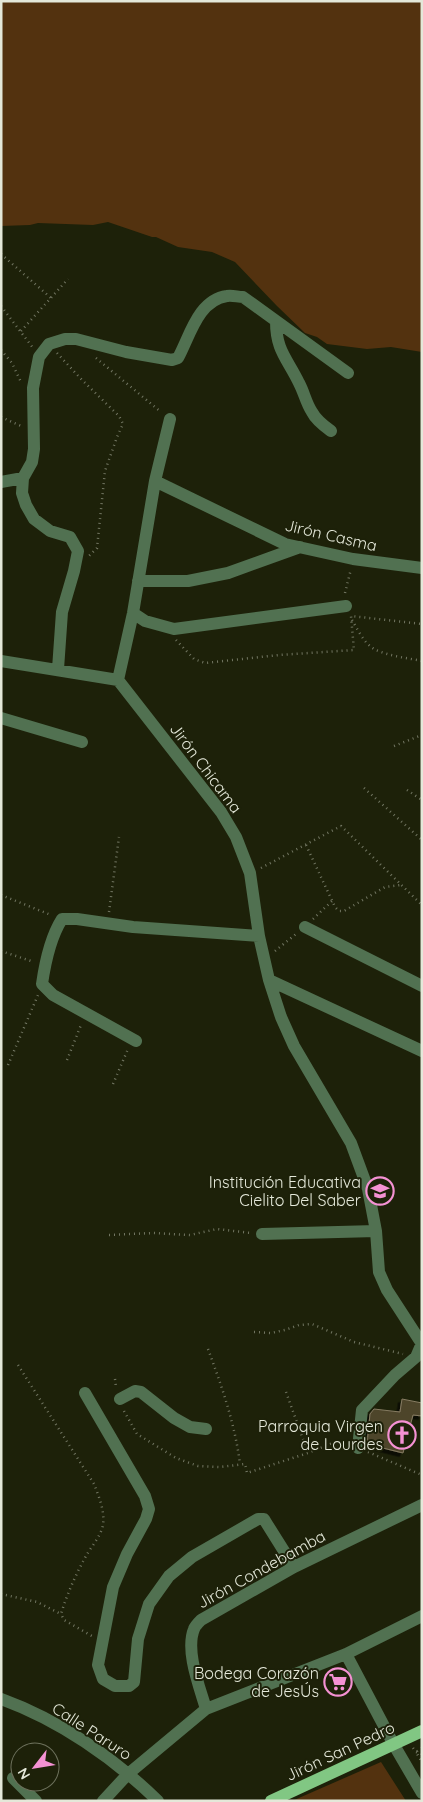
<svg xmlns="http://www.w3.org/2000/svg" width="423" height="1802" font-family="Quicksand,sans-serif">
	<defs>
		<filter id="shadow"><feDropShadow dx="-3.5" dy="3.5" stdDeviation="0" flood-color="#0009"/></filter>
	</defs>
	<rect width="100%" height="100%" fill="#1d2109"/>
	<path fill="#53320f" d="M1,1H422V352L391,347L367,349L327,344L317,337L305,333L277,306L235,262L212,252L178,247L156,237H152L108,222L93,225L38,223L30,225L1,226Z
		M381,1762L406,1801H292Z"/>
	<path fill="#4d442c" stroke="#867c62" filter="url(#shadow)" d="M402,1399L422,1403V1416L413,1415L403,1453L367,1444L370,1414L374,1409L400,1412Z"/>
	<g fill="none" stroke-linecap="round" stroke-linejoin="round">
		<path stroke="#727662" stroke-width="2.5" stroke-dasharray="1 4" stroke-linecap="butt" d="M1,254L51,298
			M1,306L33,348
			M21,331L68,279
			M1,350L12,363L21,382
			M57,353L82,380L119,416L123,424L117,437L105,471L97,548L89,556
			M96,358L161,412
			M1,417L21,426
			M345,593L351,569
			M352,620C358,630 364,643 374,649C388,656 407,658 422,661
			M176,640L194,659L205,663L279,655L354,650L351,616L422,624
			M394,746L422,735
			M364,788L422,840
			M407,790L422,800
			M306,845L335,907L339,911H344L385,887L401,885
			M261,868L341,826L422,905
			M1,895L51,915
			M109,912L119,837
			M313,919L332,901
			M1,951L34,962
			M275,951L296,934
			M67,1060L81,1025
			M8,1065L38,995
			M113,1084L128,1049
			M109,1235L153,1233L190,1235L217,1229L251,1233
			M254,1332L271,1333L285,1330L299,1325L312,1324L354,1342L403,1354
			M208,1349C222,1387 235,1424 240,1464
			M18,1365L94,1484C99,1497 105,1511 103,1525C101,1536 91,1547 86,1556C76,1574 67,1594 61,1614L64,1620L92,1636
			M115,1379L116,1387
			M286,1392L308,1453
			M124,1411L137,1434L176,1458L198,1466L220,1467L245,1464L247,1473L308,1453L335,1442L346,1445
			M368,1452L422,1475
			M1,1594L37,1602L61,1614
			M413,1748L416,1752L422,1754
			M422,1748L416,1752L422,1762"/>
		<path stroke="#517151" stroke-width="12" d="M276,321C276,351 287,358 299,383C304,392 306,403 312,412C316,420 324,426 331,431
			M170,419L155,481L133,613L118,680L221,812L236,837L250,873L259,936L269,980L281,1017L294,1046L351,1143L368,1189L376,1231L379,1272L387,1290L422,1344
			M155,481L285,544L353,559L422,568
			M1,482L23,478
			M138,581H188L228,573L300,547
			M133,613L145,621L174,629L346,606
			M1,661L118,680
			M58,669L62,612L74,571L78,551L70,537L50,531L34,519L26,505L22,493L23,478L32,462L34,449L33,388L39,357L49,344L65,339H76L126,352L172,360L178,358C190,336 198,300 227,296C232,295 238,297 243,297L348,373
			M1,718L82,742
			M305,927L422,986
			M269,980L422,1051
			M136,1041L53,995L42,984C45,963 50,938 62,919H77L133,927L259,936
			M262,1234L376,1231
			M85,1393L145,1496L149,1509L146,1519L127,1554L113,1587L98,1665L103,1679L115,1686H129L134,1682L138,1639L149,1604L169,1576L192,1557L258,1519H264L267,1524L294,1567
			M120,1399L135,1391L141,1392L174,1418L190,1427L206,1429
			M358,1448L362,1410L395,1375L416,1357L422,1343
			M346,1654L394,1745L422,1793
			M1,1699C59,1720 114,1758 158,1801
			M206,1709C200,1688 185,1651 194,1629C195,1626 198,1623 201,1620L294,1567L422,1505
			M13,1778L36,1801
			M103,1801L128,1774L206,1709L346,1654L422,1616"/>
		<path stroke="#81c783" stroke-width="12" d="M271,1801L422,1731"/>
	</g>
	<defs>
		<g id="school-ring" transform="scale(1.4375)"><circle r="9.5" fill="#1d2109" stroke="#f491d3" stroke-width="1.5"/><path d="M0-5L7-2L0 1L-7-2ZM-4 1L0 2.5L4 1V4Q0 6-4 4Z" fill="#f491d3"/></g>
		<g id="church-ring" transform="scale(1.4375)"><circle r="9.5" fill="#1d2109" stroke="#f491d3" stroke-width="1.5"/><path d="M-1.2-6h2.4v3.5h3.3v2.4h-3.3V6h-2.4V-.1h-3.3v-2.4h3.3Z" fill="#f491d3"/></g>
		<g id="supermarket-ring" transform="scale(1.4375)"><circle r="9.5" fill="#1d2109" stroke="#f491d3" stroke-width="1.5"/><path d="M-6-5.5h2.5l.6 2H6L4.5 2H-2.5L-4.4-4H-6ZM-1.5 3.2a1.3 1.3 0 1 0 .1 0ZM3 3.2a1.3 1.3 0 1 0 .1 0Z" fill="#f491d3"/></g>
	</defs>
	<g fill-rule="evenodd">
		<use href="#school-ring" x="380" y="1191"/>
		<use href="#church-ring" x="402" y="1435"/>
		<use href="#supermarket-ring" x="338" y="1682"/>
	</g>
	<g text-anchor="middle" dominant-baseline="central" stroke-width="4" stroke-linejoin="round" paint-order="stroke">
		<g font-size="16" fill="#e4e8d9" stroke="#1d2109">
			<text transform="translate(331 535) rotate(13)">Jirón Casma</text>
			<text transform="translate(206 768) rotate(53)">Jirón Chicama</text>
			<text transform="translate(261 1569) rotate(-29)">Jirón Condebamba</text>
			<text transform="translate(92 1731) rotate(33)">Calle Paruro</text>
			<text transform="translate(340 1751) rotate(-25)">Jirón San Pedro</text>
		</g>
		<g font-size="16" fill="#e4e8d9" stroke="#1d2109" text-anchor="end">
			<text x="361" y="1182">Institución Educativa<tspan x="361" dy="18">Cielito Del Saber</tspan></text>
			<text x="383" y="1426">Parroquia Virgen<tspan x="383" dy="18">de Lourdes</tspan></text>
			<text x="319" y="1673">Bodega Corazón<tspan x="319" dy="18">de JesÚs</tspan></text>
		</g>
	</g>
	<rect width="423" height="1802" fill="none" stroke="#e4e8d9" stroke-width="5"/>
	<g transform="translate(35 1767) rotate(239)"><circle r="24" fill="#1d2109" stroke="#6d715c"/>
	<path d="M0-4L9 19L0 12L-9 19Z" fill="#f491d3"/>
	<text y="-8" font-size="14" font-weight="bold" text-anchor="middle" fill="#e4e8d9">N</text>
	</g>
</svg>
